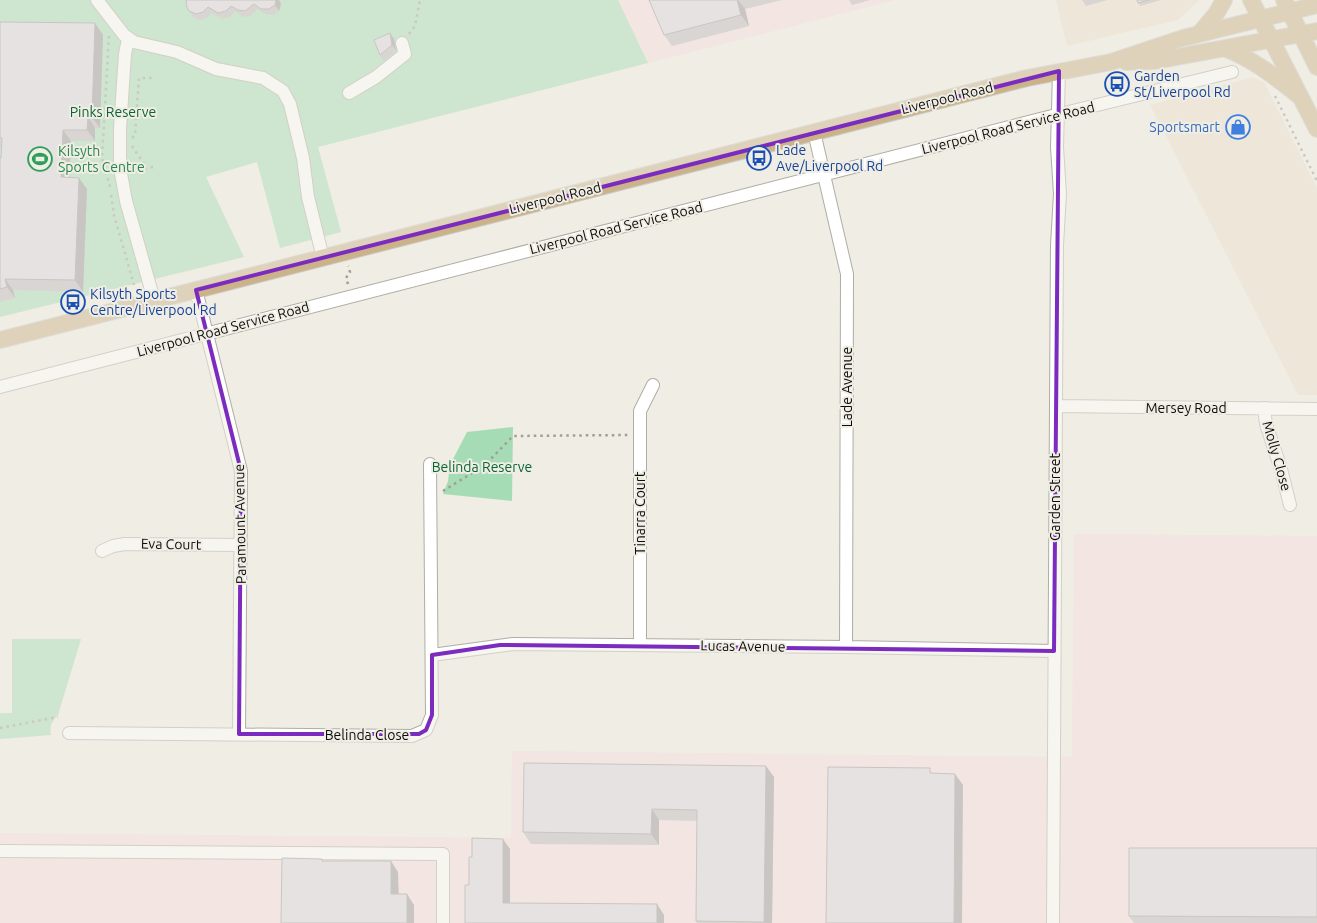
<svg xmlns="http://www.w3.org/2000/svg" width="1317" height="923" font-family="Ubuntu,sans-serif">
	<rect width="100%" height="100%" fill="#efede4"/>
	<path fill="#eee1cd" d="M1056,0H1199L1178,20L1067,46Z
		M1253,77L1264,82L1317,188V395H1298L1150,105Z"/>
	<path fill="#f6dbdf" d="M618,0H895L648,63Z
		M1074,534L1317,536V923H0V833L511,838L512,751L1072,757Z"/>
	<path fill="#a6dcb5" d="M0,0H618L648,63L318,147L341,232L280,248L257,162L206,177L244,257L0,317Z
		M513,427L512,501L443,494L448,481L450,465L467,432Z
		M12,639H81L58,715C52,721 49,726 51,735L0,739V713H12Z"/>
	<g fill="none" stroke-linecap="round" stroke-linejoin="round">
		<g stroke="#afada5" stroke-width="14">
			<path id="minor" d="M97,0L124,35L134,42L177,52L216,69L263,78L283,91L290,104L303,158L308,197L323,258
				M128,39L125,54L120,129V168L126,201L154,300
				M349,93L376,77L405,54L402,43
				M814,132L847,274L846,647
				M196,290L241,471L239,734
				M0,387L1040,119L1232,72
				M1056,406L1317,409
				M1264,408L1266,424L1281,469L1290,505
				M102,551L113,546L125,544L241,545
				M640,645V411L653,385
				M432,655L513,644L846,647L1054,651
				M69,733L412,736L426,730L432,715L430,464
				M0,851L443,854V923
				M1053,923L1056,406L1057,245L1060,194L1057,147L1059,71"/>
		</g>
		<g stroke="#cacac9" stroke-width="18">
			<path id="major" d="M1251,0L1317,129
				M1284,0L1317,67
				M1199,34L1216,14L1224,0
				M1226,49C1253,59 1275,77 1298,95
				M1126,62L1155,61L1317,31
				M0,340L1027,78L1111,62L1183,38L1317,5"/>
		</g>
		<path stroke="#a09e98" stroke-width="2.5" stroke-dasharray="2.5 4" stroke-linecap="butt" d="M409,34L415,26L420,0
			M109,36L102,158L110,187
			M1275,96L1317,181
			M132,138L135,135L139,78H152
			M132,146L144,164L145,169L153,167
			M111,195L114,215L134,285
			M348,284L346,278L350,272L348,266
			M443,491L485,465L513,436L629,435
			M0,728L58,717"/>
		<use href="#minor" stroke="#fff" stroke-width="12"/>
		<use href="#major" stroke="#ccb288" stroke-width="16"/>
	</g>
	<path fill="#bdb8be" d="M186,0L281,4L279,11L273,15L265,14L258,9L249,17L242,16L235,11L230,17L222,19L212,13L207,18L200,20L193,17L187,8Z
		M649,0H782L745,9L749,26L672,46L664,35Z
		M849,0H870L852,5Z
		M1082,0H1108L1086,6Z
		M1137,0H1161L1140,6Z
		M0,22L95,23L103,35L100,128H95V141H71L70,178L87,189L83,292L13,290L15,298L0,302V158H1V149H0Z
		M394,39L396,51L384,61L380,55Z
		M774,777L772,923H697L696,921L697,821L659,820V845L531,844L523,832Z
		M1317,848V923H1134L1129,916Z"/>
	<path fill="#9a969b" d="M276,0H279L281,4L279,11L275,5Z
		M737,0H738L745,9L749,26L741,15Z
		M95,23L103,35L100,128L92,117Z
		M390,33L394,39L396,51L392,45Z
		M88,117L95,128V141L87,130Z
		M63,130L71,141L69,189L61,177Z
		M79,178L87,189L83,292L75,280Z
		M5,279L13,290L15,298L7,287Z
		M766,766L774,777L772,923H765L764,922Z
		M955,774L963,785L962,923H954Z
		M652,809L659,820V845L651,834Z
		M503,839L510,849V913L503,903Z
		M391,861L398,872L399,905L391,894Z
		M407,894L414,905V923H407Z
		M657,904L664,915V923H657Z"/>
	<path fill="#dcd6dd" stroke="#9a969b" d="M186,0H276L275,5L269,9H261L254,4L245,11L238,10L231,6L226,11L218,13L208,7L203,12L196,14L189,11L187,8Z
		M649,0H737L741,15L664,35Z
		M1137,0H1149L1138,3Z
		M0,22L95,23L92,117H88L87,130H63L61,177L79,178L75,280L5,279L7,287L0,289V158H1L2,138H0Z
		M390,33L392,45L380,55L374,40Z
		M524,763L766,766L764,922L696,921L697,810L652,809L651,834L523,832Z
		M828,767L930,768V773L955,774L954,923H826Z
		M472,838L503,839V903L657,904V923H465V885H469V857H472Z
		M1129,848H1317V917L1129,916Z
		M282,858L322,859V861H391V894H407V923H281Z"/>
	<path d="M0 0H1317V923H0ZM1059,71L1054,651L500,645L432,655V715L426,730L419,734H239L241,471L196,290Z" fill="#efede4" fill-opacity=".55" fill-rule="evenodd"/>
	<path fill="none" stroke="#7b2cbf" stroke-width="4" stroke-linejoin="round" d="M1059,71L1054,651L500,645L432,655V715L426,730L419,734H239L241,471L196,290Z"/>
	<defs>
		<g id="bus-ring" transform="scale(1.25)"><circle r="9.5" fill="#efede4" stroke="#1a4fb4" stroke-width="1.5"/><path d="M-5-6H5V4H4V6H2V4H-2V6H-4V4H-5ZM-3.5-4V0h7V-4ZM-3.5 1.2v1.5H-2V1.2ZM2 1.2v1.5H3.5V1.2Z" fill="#1a4fb4"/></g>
		<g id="shop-ring" transform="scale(1.25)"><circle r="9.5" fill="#efede4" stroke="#3f7fe0" stroke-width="1.5"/><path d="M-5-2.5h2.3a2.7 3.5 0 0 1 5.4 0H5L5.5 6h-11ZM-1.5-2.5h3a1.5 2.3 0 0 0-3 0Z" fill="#3f7fe0"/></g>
		<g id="stadium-ring" transform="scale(1.25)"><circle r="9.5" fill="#efede4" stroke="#2e9e5b" stroke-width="1.5"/><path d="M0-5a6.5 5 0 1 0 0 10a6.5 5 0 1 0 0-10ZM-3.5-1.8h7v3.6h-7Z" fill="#2e9e5b"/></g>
	</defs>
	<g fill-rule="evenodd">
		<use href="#bus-ring" x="1117" y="84"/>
		<use href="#shop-ring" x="1238" y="127"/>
		<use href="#bus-ring" x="759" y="158"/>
		<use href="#stadium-ring" x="40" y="159"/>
		<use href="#bus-ring" x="73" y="302"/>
	</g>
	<g text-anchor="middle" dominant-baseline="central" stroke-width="4" stroke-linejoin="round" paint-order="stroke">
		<g font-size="14" fill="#164399" stroke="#efede4" text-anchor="start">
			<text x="1134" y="76">Garden<tspan x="1134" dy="16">St/Liverpool Rd</tspan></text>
			<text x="776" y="150">Lade<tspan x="776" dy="16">Ave/Liverpool Rd</tspan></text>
			<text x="90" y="294">Kilsyth Sports<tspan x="90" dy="16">Centre/Liverpool Rd</tspan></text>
		</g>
		<g font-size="14" fill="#0c0c09" stroke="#efede4">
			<text transform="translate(947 98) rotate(-14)">Liverpool Road</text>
			<text transform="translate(1008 128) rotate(-14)">Liverpool Road Service Road</text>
			<text transform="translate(555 198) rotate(-14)">Liverpool Road</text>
			<text transform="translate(616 228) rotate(-14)">Liverpool Road Service Road</text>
			<text transform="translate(223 329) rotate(-15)">Liverpool Road Service Road</text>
			<text transform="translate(847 387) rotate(-90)">Lade Avenue</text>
			<text x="1186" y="408">Mersey Road</text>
			<text transform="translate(1277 456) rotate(74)">Molly Close</text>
			<text transform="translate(1055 497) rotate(-90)">Garden Street</text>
			<text transform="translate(640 513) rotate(-90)">Tinarra Court</text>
			<text transform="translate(240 524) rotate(-91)">Paramount Avenue</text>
			<text transform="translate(171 544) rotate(1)">Eva Court</text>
			<text transform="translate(743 646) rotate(1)">Lucas Avenue</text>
			<text x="367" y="735">Belinda Close</text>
		</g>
		<g font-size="14" fill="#096535" stroke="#efede4">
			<text x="113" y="112">Pinks Reserve</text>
			<text x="482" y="467">Belinda Reserve</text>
		</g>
		<g font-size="14" fill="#366cbe" stroke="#efede4" text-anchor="end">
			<text x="1220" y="127">Sportsmart</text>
		</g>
		<g font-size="14" fill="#27864d" stroke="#efede4" text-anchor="start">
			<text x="58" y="151">Kilsyth<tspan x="58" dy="16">Sports Centre</tspan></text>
		</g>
	</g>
</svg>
